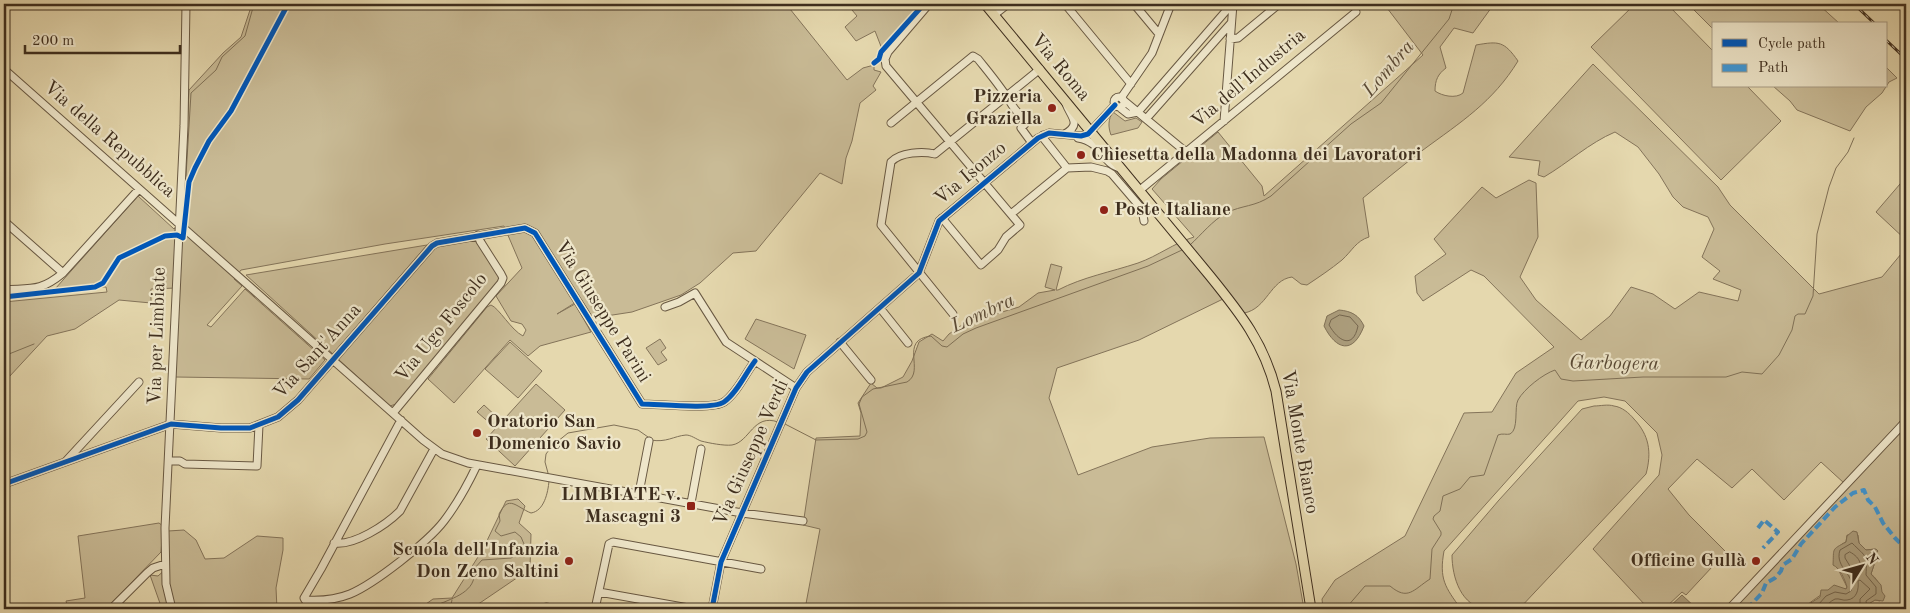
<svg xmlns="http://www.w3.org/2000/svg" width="1910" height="613" font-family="'Old Standard TT',serif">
	<rect width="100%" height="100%" fill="#e5d8ae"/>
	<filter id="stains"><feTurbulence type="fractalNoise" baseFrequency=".004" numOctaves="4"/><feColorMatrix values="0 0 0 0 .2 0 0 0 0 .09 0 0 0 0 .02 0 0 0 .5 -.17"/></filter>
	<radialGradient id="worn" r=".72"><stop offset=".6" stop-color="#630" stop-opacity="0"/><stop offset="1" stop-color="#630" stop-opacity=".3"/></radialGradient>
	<path fill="#c9bb96" stroke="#84745a" d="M252,4H786L847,80L863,68L874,65V70L881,72L873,86L876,90L860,103L852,141L846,158L842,184L820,173L756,251L733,253L700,283L681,295L632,312L593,318L581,299L557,314L575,304L591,332L540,346L528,356L510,340L454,403L428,379L487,307L491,305C499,308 511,330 523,336L526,330L522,324L511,321L496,296L522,268L504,226L385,244L241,270L234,279L242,286L207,325L211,327L245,289L325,360L309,379L175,377L176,288L151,289V303L119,300L75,329L47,336L9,377L4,380V302L107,292L106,287H100L99,284L74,288L55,289L138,196L174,229L182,220L189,90L223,53L241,37Z
		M847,4H923L882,49L875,31L856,41L845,27L857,16Z
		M1384,4H1494L1473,33L1454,28L1440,47L1446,68C1438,74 1435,80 1435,91C1442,96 1456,99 1463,93L1476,45C1499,41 1504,41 1518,61C1493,102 1461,122 1423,150C1403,165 1383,182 1363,198L1369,237C1356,241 1352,251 1342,260C1331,269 1319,277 1307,285L1301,284L1292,277C1270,280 1267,309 1244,313L1238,306L1223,299L1139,340L1057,368L1049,398L1078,475L1152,447L1210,438L1264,437L1296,564L1304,609H805L820,529L803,525L816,438L860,436L861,413L858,403L871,383L877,388H881L903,377L912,361L919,342L932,334L943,341L949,334L965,323L1019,307L1038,293L1055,290L1045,287L1051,264L1062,267L1056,290H1058C1083,277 1111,272 1138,263C1158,256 1174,243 1194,237L1152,189L1161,179L1218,132L1262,186L1264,196L1423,55Z
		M1635,4H1667L1714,52V86H1747L1781,121L1721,180L1591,47Z
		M1688,4H1818L1840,24H1714V30Z
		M1593,64L1718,187L1730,205L1819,294L1882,277L1906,248V415L1844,483L1821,462L1784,500L1752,469L1732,488L1697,459L1668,489L1689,515L1726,552L1686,595L1682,592L1664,609H1642L1646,606L1593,549L1659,475L1662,455L1657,433L1625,401L1604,397L1578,401L1444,551C1439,579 1445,587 1461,609H1323L1322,599L1335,580L1405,536L1464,413L1492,412L1516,373L1554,347L1484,276L1471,270L1423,301L1417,293L1415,276L1446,254L1434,239L1482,187L1496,198L1529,180L1536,183L1538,237L1520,277L1536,300L1581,340L1610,316L1631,287L1653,294L1675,309L1699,292L1738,301L1741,290L1713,279L1720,271L1702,257L1714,229L1708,217L1683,207L1673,197L1659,174L1638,147L1615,132C1589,143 1568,163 1544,177L1538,175L1540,161L1509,157Z
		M1886,67L1897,78L1889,82L1882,93L1866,107L1850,131L1797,110L1790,101L1773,86H1886Z
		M1113,112L1125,121L1136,118L1142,122L1138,128L1111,135C1108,127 1108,119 1113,112Z
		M1906,177V240L1876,212Z
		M477,239L500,277L499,282L396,404L390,406L339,360V357L435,247Z
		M427,245L333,354L246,275Z
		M756,319L806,335L794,369L745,339Z
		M660,339L666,348L661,352L667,360L658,365L646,348Z
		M510,342L542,371L518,398L485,369Z
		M536,384L565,410L515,466L486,439Z
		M484,405L498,418L492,425L477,412Z
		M1594,406C1600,406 1608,404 1614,406C1622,407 1629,413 1634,419C1649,435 1652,452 1646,474L1519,609C1509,609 1498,610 1487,609C1461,607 1452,577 1452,555L1499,500L1582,409Z
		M1906,427V609H1872L1870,603L1875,600L1880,601C1882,590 1880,581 1871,574L1874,565L1872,558L1876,555L1875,549L1866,550L1859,543L1858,535H1847L1846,542L1842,544L1837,567L1847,587L1846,589C1841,590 1833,589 1828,591C1824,592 1808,604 1803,608L1804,609H1732Z
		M518,499L525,506L519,523L531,534L530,569L471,609H419L433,599L452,598L483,549L506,501Z
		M159,523L163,526L161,552L106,609H68L66,601L85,598L78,536Z
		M184,530L196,540L205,559L224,558L257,536L283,538V550L276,588L277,609H162L150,575L158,576L167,568L168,531Z"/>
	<path fill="#ac9e7d" stroke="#807157" d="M1339,310C1351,311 1359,315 1364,326C1353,355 1336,350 1324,326L1327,316Z
		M1853,531L1857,532L1859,543L1866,550L1876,549L1878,551L1872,558L1874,565L1871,574L1881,585L1882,592L1885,596L1883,601L1875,600L1870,603L1872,609H1804L1803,608L1820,597L1821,590H1828L1834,585L1846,589L1847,587C1845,580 1840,568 1833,565C1834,548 1831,550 1846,542L1847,536Z
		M1682,595L1697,609H1667Z"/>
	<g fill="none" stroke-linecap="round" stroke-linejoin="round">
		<path stroke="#75664e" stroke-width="1" d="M1340,315L1350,317L1358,326C1353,350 1338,341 1329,325L1331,320Z
			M1850,552C1861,558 1863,566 1858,577L1856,576L1845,558V555Z
			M1808,609L1818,605L1826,596L1835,592L1846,594L1851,591C1857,575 1834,568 1840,550L1852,543C1867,558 1867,554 1866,575L1876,587V594L1866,601L1867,609
			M1823,609C1827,606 1830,601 1835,599C1839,598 1843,601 1847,600C1857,599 1859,589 1858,581L1860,580L1870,589L1860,599V609"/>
		<path stroke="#807157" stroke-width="1" d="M186,176L191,93L216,70L222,57L245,36L254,4
			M1190,245C1202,234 1212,221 1226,213C1242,205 1255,207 1271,196L1351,124L1381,103L1449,19L1454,4
			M4,356L34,344
			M785,424L816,440L858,439L865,436L867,432L859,404L862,397L873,389L907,382C926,371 898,340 931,336L942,346L947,347L963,334L976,328L1148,266L1182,250
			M651,440C666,443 674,436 686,435C691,435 696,439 701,441C709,443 724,446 732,445C750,442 753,413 778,422
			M548,473L545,462L546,454L552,446L568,433L614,425L638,430L648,437
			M429,609C442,601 467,597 473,581C475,577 474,573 474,569L482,560L511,558L520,553L524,544L521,537L515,532L501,536L495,531L500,521L499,514C509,494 516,507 531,513C544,511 548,493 549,481
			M450,609L452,600
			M1350,609L1347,607L1365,586H1390C1408,601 1413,590 1430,579L1432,549L1441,535V532L1433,519L1434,516L1440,511L1443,496L1460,489L1470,477L1484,475L1498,435C1502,433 1507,435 1510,434C1519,430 1514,407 1518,400C1524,389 1543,374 1555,370L1561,379L1573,381L1643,377H1726L1742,372L1762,374L1779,355L1792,330L1795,316L1798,314H1805L1813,296L1817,234L1829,187L1836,168L1848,152L1854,138"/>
		<g stroke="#685842" stroke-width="9">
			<path id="minor" d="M929,4L888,52L885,59L886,66L1020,225L1006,237L998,250L981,265L942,218
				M1065,4L1131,84
				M1134,4L1159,34
				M994,15L1008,4
				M1230,39L1238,38L1279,4
				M4,69L423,440L442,454L468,463L742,513L803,521
				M1114 102a5 5 0 1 1 10 0a5 5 0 1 1-10 0Z
				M1121,98L1152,53L1171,4
				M1123,100L1186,152
				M1119,107L1128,114L1138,112
				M1138,112L1232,4
				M1146,119L1231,23
				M1224,121L1233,4
				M891,123L973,56L978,59C990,74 1002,88 1012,105C1016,112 1023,116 1025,124L1021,128L1032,143
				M1065,134C1082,124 1071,117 1066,104
				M1043,135L1044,139L1067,168
				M1078,138C1103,142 1101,164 1121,168
				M1140,190L1356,12
				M1011,214L1067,168L1091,167L1107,171L1112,174L1142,209L1144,221
				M4,221L63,273
				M4,290C31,288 40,292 63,273L139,189
				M665,307L679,302L695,293L726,342L796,388
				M880,308L908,343
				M953,314L881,225L891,162C900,152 923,151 935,154L1040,69
				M840,342L871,380
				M393,413L501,283L503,278L501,274L480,241L478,235
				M401,420L321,569L304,598L305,600C320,601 335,600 350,594C374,584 428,542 444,521C457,504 468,484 477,465
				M66,461L139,382
				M169,461H180L185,464L257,466L259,425
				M4,484L171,424L221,428H250L278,417L298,400L432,246L437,243L525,228L535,233L642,404C659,404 712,410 724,402C737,393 745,374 755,361
				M639,493L649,441
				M691,503L701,449
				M334,543C354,546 386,525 400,511L434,449
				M599,592L694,609
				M111,609L147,573L153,568L165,564
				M172,609L166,584L165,528L184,126L186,4
				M542,609L546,607L557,609
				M595,609L609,544L613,542L761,569
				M712,609L721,562L796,388L807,372L919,273L939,221L1038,138L1049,133L1081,136L1088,134L1115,105
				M1729,609L1906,421"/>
		</g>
		<g stroke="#3e2e1e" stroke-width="11">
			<path id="major" d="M985,4L1210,276C1240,313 1264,343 1276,391L1311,609"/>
		</g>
		<use href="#minor" stroke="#eee6ca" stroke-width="7"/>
		<use href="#major" stroke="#e5d8ae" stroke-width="9"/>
		<g stroke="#3e2e1e" stroke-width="3">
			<path id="rail" d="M1854,4L1875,24
				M1886,40L1906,59"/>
		</g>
		<use href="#rail" stroke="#eee6ca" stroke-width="1" stroke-dasharray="4" stroke-linecap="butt"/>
		<path stroke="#3f97d5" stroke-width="4" stroke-dasharray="8 4" stroke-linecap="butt" d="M1758,528L1764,520L1778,532L1763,548
			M1747,609L1762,593L1766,583L1775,578L1781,571L1783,565L1792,559L1801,544L1835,507L1853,493L1864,490L1868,500L1875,507L1883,523L1895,538L1901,544L1906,561"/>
		<g stroke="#eee6ca" stroke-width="8">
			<path id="cycleway" d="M874,63L879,59L881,52L924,4
				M4,297L95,287L103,283L119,258L165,236L177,235L183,238L189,182L195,168L209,141L231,111L288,4
				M4,484L171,424L221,428H250L278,417L298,400L432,246L437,243L525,228L535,233L642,404C659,404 712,410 724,402C737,393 745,374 755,361
				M712,609L721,562L796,388L807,372L919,273L939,221L1038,138L1049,133L1081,136L1088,134L1115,105"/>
		</g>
		<use href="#cycleway" stroke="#0057b8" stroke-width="5"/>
	</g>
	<g fill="#8f2418" stroke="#eee6ca" stroke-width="2">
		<circle cx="1052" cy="108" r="5"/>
		<circle cx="1081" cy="155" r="5"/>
		<circle cx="1104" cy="210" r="5"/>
		<circle cx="477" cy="433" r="5"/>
		<rect x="686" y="501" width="10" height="10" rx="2.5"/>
		<circle cx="569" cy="561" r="5"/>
		<circle cx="1756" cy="561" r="5"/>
	</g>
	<g text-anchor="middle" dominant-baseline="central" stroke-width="4.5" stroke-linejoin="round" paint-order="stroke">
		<g font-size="19" fill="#3e2e1e" stroke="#eee6ca">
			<text transform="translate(1060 68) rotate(50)">Via Roma</text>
			<text transform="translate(1249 79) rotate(-40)">Via dell'Industria</text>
			<text transform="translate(109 140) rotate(41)">Via della Repubblica</text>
			<text transform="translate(971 174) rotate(-40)">Via Isonzo</text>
			<text transform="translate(602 312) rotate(58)">Via Giuseppe Parini</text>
			<text transform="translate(442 328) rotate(-51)">Via Ugo Foscolo</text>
			<text transform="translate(158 336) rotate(-88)">Via per Limbiate</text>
			<text transform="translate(318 352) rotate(-48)">Via Sant'Anna</text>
			<text transform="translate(1299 442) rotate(80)">Via Monte Bianco</text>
			<text transform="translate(752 453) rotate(-66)">Via Giuseppe Verdi</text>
		</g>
		<g font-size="19" font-weight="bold" fill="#3e2e1e" stroke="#eee6ca" text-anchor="end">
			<text x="1042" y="97">Pizzeria<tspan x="1042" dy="22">Graziella</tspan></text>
			<text x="1091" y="155" text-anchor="start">Chiesetta della Madonna dei Lavoratori</text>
			<text x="1114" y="210" text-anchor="start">Poste Italiane</text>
			<text x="487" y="422" text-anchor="start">Oratorio San<tspan x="487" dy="22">Domenico Savio</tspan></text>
			<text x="681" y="495">LIMBIATE v.<tspan x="681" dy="22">Mascagni 3</tspan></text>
			<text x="559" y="550">Scuola dell'Infanzia<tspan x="559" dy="22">Don Zeno Saltini</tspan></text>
			<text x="1746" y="561">Officine Gullà</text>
		</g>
		<g font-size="20" font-style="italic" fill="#5a4a36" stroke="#eee6ca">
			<text transform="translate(1389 69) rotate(-49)">Lombra</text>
			<text transform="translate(983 314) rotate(-25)">Lombra</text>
			<text transform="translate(1614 364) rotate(1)">Garbogera</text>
		</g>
	</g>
	<rect width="1910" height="613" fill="none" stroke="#e5d8ae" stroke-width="20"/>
	<rect x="5" y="5" width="1900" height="603" fill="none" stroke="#3e2e1e" stroke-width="2.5"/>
	<rect x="10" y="10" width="1890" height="593" fill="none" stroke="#3e2e1e"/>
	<rect x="1712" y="22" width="175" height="65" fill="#eee6ca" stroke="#a89c85"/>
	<rect x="1722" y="39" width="25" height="8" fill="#0057b8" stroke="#a89c85"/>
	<text x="1758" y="48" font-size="15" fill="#3e2e1e">Cycle path</text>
	<rect x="1722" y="64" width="25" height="8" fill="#3f97d5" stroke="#a89c85"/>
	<text x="1758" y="72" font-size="15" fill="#3e2e1e">Path</text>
	<g transform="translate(1862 566) rotate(53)" stroke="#eee6ca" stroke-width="4" paint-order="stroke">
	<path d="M0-4L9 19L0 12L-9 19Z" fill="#3e2e1e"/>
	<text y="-8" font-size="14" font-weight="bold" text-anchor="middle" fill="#3e2e1e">N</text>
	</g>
	<path d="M25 45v8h155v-8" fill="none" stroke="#3e2e1e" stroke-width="2.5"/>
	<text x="32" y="45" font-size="15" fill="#3e2e1e" stroke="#eee6ca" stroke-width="4" paint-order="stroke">200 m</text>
	<rect width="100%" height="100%" filter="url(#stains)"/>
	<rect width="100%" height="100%" fill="url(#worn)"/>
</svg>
